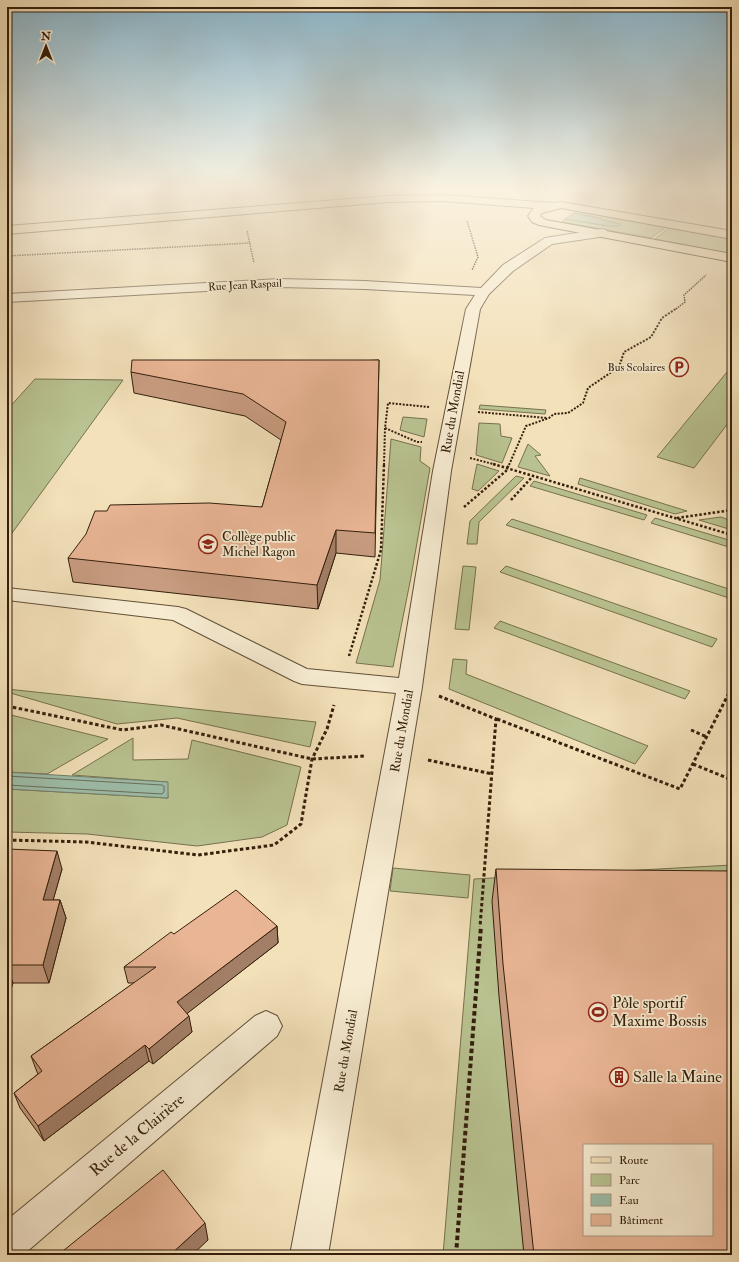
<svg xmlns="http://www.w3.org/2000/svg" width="739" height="1262" font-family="'IM FELL Double Pica',serif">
	<rect width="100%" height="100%" fill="#f3e1ba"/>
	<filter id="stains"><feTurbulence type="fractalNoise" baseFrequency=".005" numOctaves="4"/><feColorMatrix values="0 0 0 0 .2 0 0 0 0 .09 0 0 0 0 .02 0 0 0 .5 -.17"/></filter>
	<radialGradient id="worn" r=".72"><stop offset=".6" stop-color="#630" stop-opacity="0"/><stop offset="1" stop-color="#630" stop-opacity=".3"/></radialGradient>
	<path fill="#b9c391" stroke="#76714e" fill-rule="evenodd" d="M577,211L666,227L651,238L562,222L565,219L608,226L601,218L574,213Z
		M669,228L732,239V254L655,239Z
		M732,366V418L694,468L657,457Z
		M35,379L123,380L7,540V410Z
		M480,405L546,410L545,414L479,409Z
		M403,417L427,419L424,437L400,430Z
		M479,423L500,424L501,436L512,438L502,463L476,455Z
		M391,439L421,447L420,461L430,468L411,577L393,667L356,663L380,580Z
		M528,444L541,455L535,456L550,476L518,467Z
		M477,464L499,471L478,491L472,489Z
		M516,476L524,478L479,522L477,544H467L470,521Z
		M580,478L687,511L675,514L578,484Z
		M534,481L647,515L644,520L530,486Z
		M721,517L732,521V530L699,520Z
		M655,518L732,541V548L651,523Z
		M512,519L732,590V599L506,525Z
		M463,566L476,567L469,630L455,629Z
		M506,566L717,639L712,647L500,572Z
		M500,621L690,691L685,699L494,628Z
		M453,659L467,660L466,674L648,746L635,764L449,689Z
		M7,689L316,722L310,747L177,718L117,724L7,692Z
		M7,714L108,739L47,774L7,772Z
		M133,738V760L188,759L192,740L301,767L287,825L262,837L197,846L87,834L7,832V789L168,798L167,782L72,775Z
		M732,865V1255H443L474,879ZM584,1145H712V1235H584Z
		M393,868L470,875L468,898L390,891Z"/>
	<path fill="#9dbeaa" stroke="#737e6b" d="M574,213L620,224L619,226H610L565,219Z
		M7,772L168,782V798L7,789Z"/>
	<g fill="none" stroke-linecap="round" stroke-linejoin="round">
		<path stroke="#686e5b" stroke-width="1" d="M7,776L162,785L164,786V792L162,794L7,785"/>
		<g stroke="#645038" stroke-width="2">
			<path id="minor" d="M602,229L606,230L608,233L606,236L552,244L513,271L489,294L480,309L451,471L422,687L328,1255H290L396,693L302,684L294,681L173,620L7,600V588L178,607L186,609L307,669L399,678L433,471L466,309L475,295L365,289L279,287L7,302V294L279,279L365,281L481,288L503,265L545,238Z
				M266,1011L277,1016L282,1026L277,1036L23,1255H7V1220L255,1016Z"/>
		</g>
		<g stroke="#341f0c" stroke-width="2">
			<path id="major" d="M443,195L554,203L561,202L732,231V239L561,208L542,213L540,216L546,220L732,254V262L539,225L532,222L528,216L534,208L443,201L389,202L7,234V226L389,196Z"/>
		</g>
		<path stroke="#341f0c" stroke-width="1.5" stroke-dasharray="1.5 1" stroke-linecap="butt" d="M467,221L478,257L472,270
			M247,231L254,263
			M7,256L250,243
			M676,309L685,302L684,295L706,275"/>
		<path stroke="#341f0c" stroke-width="2" stroke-dasharray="2 1.5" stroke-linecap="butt" d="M478,412L547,418
			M385,428L417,442H422
			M470,458L497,465
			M384,465L385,428L388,403L429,407
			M509,465L526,426L549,418L554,414L568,413L583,403L588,388L619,367L624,352L651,337L662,318L677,308"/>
		<path stroke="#341f0c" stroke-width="2.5" stroke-dasharray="2.5 2" stroke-linecap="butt" d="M493,464L732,535
			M511,500L533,476
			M464,507L506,471L509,464
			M677,518L732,510
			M349,656L381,550L384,464"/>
		<path stroke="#341f0c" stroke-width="3" stroke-dasharray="3.5 2.5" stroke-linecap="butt" d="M439,696L496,719L480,927
			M7,706L123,730L161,725L312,759L366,756
			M497,719L680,789L732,687
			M691,730L707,737
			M428,760L492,774
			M693,764L732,780
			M7,840L86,842L198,855L274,845L301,824L312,759L327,729L334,705"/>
		<path stroke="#341f0c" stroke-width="4" stroke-dasharray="4.5 3" stroke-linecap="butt" d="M456,1255L481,926"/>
		<use href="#minor" fill="#f7ecd2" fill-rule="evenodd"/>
		<use href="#major" fill="#f3e1ba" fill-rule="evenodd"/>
	</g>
	<path fill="#c89c80" stroke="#341f0c" d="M379,360L375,557L336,553L318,609L73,582L68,558L262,507L281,440L245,416L134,393L131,372Z
		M7,849L62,869L53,900H60L66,918L49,983H13L7,1000Z
		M496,869L732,1255H524L499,996L492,901Z
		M277,926L278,943L187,1013L192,1032L153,1064L149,1061L44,1141L20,1108L14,1093L38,1074L37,1072L31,1056L134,983H128L124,967L174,934Z"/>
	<path fill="#a37f68" stroke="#341f0c" d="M336,530V553L318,609L317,585Z
		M57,851L62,869L48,918L43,900Z
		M60,900L66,918L49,983L43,965Z
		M277,926L278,943L180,1019L177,1002Z
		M7,967L13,983L7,1000Z
		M189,1016L192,1032L153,1064L149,1049Z
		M145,1045L149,1061L44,1141L38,1126Z
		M205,1223L208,1240L192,1255H170Z"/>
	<path fill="#e9b595" stroke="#341f0c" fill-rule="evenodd" d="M132,360H379L375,533L336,530L317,585L68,558L86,534L95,511H107L110,505L209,503L262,507L286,422L243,394L131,372Z
		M7,849L57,851L43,900H60L43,965H7Z
		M496,869L732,871V1255H534L503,964ZM584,1145H712V1235H584Z
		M236,890L277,926L177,1002L189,1016L149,1049L145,1045L38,1126L14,1093L42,1071L31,1056L156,967H124L171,932L174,934Z
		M163,1170L205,1223L170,1255H58Z"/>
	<linearGradient id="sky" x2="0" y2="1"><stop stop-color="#8ab8cf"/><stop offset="0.52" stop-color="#faf2e0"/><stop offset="1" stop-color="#faf2e0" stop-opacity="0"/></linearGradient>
	<rect width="739" height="363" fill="url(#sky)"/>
	<defs>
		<g id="parking-ring" transform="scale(1)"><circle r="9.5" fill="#f7ecd2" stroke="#8f2418" stroke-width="1.5"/><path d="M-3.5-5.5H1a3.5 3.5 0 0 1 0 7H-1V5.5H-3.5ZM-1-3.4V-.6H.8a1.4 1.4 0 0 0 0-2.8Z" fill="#8f2418"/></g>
		<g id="school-ring" transform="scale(1)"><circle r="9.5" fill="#f7ecd2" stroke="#8f2418" stroke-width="1.5"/><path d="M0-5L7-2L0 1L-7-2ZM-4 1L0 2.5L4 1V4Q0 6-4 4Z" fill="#8f2418"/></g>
		<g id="stadium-ring" transform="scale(1)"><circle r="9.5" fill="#f7ecd2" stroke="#8f2418" stroke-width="1.5"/><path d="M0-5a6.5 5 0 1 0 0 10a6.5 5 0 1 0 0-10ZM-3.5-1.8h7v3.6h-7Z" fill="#8f2418"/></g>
		<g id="building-ring" transform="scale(1)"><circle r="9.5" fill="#f7ecd2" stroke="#8f2418" stroke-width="1.5"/><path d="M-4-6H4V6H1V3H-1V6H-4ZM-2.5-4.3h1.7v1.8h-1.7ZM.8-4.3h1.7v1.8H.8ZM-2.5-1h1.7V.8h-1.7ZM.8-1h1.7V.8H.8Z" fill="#8f2418"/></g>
	</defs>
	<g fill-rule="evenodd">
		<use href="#parking-ring" x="679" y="367"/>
		<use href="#school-ring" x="208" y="544"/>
		<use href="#stadium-ring" x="598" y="1012"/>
		<use href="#building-ring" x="619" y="1077"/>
	</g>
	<g text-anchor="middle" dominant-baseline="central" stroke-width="3.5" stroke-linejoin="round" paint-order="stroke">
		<g font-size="11" fill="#341f0c" stroke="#f7ecd2">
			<text transform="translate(245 285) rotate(-3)">Rue Jean Raspail</text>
		</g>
		<g font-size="11" fill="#341f0c" stroke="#f7ecd2" text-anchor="end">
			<text x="665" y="367">Bus Scolaires</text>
		</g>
		<g font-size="13" fill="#341f0c" stroke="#f7ecd2">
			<text transform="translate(453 412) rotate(-80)">Rue du Mondial</text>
			<text transform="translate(402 731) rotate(-80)">Rue du Mondial</text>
			<text transform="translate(346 1051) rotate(-80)">Rue du Mondial</text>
		</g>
		<g font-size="13" fill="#341f0c" stroke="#f7ecd2" text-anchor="start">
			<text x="222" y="537">Collège public<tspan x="222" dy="15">Michel Ragon</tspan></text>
		</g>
		<g font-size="16" fill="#341f0c" stroke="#f7ecd2" text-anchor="start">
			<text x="612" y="1003">Pôle sportif<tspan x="612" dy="18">Maxime Bossis</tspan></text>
			<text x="633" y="1077">Salle la Maine</text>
		</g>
		<g font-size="16" fill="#341f0c" stroke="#f7ecd2">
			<text transform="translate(137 1135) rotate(-40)">Rue de la Clairière</text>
		</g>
	</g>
	<rect width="739" height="1262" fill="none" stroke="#f3e1ba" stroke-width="24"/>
	<rect x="8" y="8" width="723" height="1246" fill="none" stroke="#341f0c" stroke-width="2"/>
	<rect x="12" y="12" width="715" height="1238" fill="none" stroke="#341f0c"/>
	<rect x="583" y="1144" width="130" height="92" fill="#f7ecd2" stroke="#a99a83"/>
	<rect x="591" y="1157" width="20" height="6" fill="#f3e1ba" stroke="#a99a83"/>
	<text x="619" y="1164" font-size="12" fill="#341f0c">Route</text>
	<rect x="591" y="1174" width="20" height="12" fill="#b9c391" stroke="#a99a83"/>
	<text x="619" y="1184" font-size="12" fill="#341f0c">Parc</text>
	<rect x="591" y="1194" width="20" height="12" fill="#9dbeaa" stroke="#a99a83"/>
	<text x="619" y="1204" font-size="12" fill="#341f0c">Eau</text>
	<rect x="591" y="1214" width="20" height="12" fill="#e9b595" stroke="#a99a83"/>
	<text x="619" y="1224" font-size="12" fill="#341f0c">Bâtiment</text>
	<g transform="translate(46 46)" stroke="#f7ecd2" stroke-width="3" paint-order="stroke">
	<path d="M0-3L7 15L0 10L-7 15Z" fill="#341f0c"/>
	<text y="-6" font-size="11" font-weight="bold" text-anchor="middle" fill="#341f0c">N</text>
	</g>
	<rect width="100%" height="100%" filter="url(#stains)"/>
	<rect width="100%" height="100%" fill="url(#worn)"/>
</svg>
